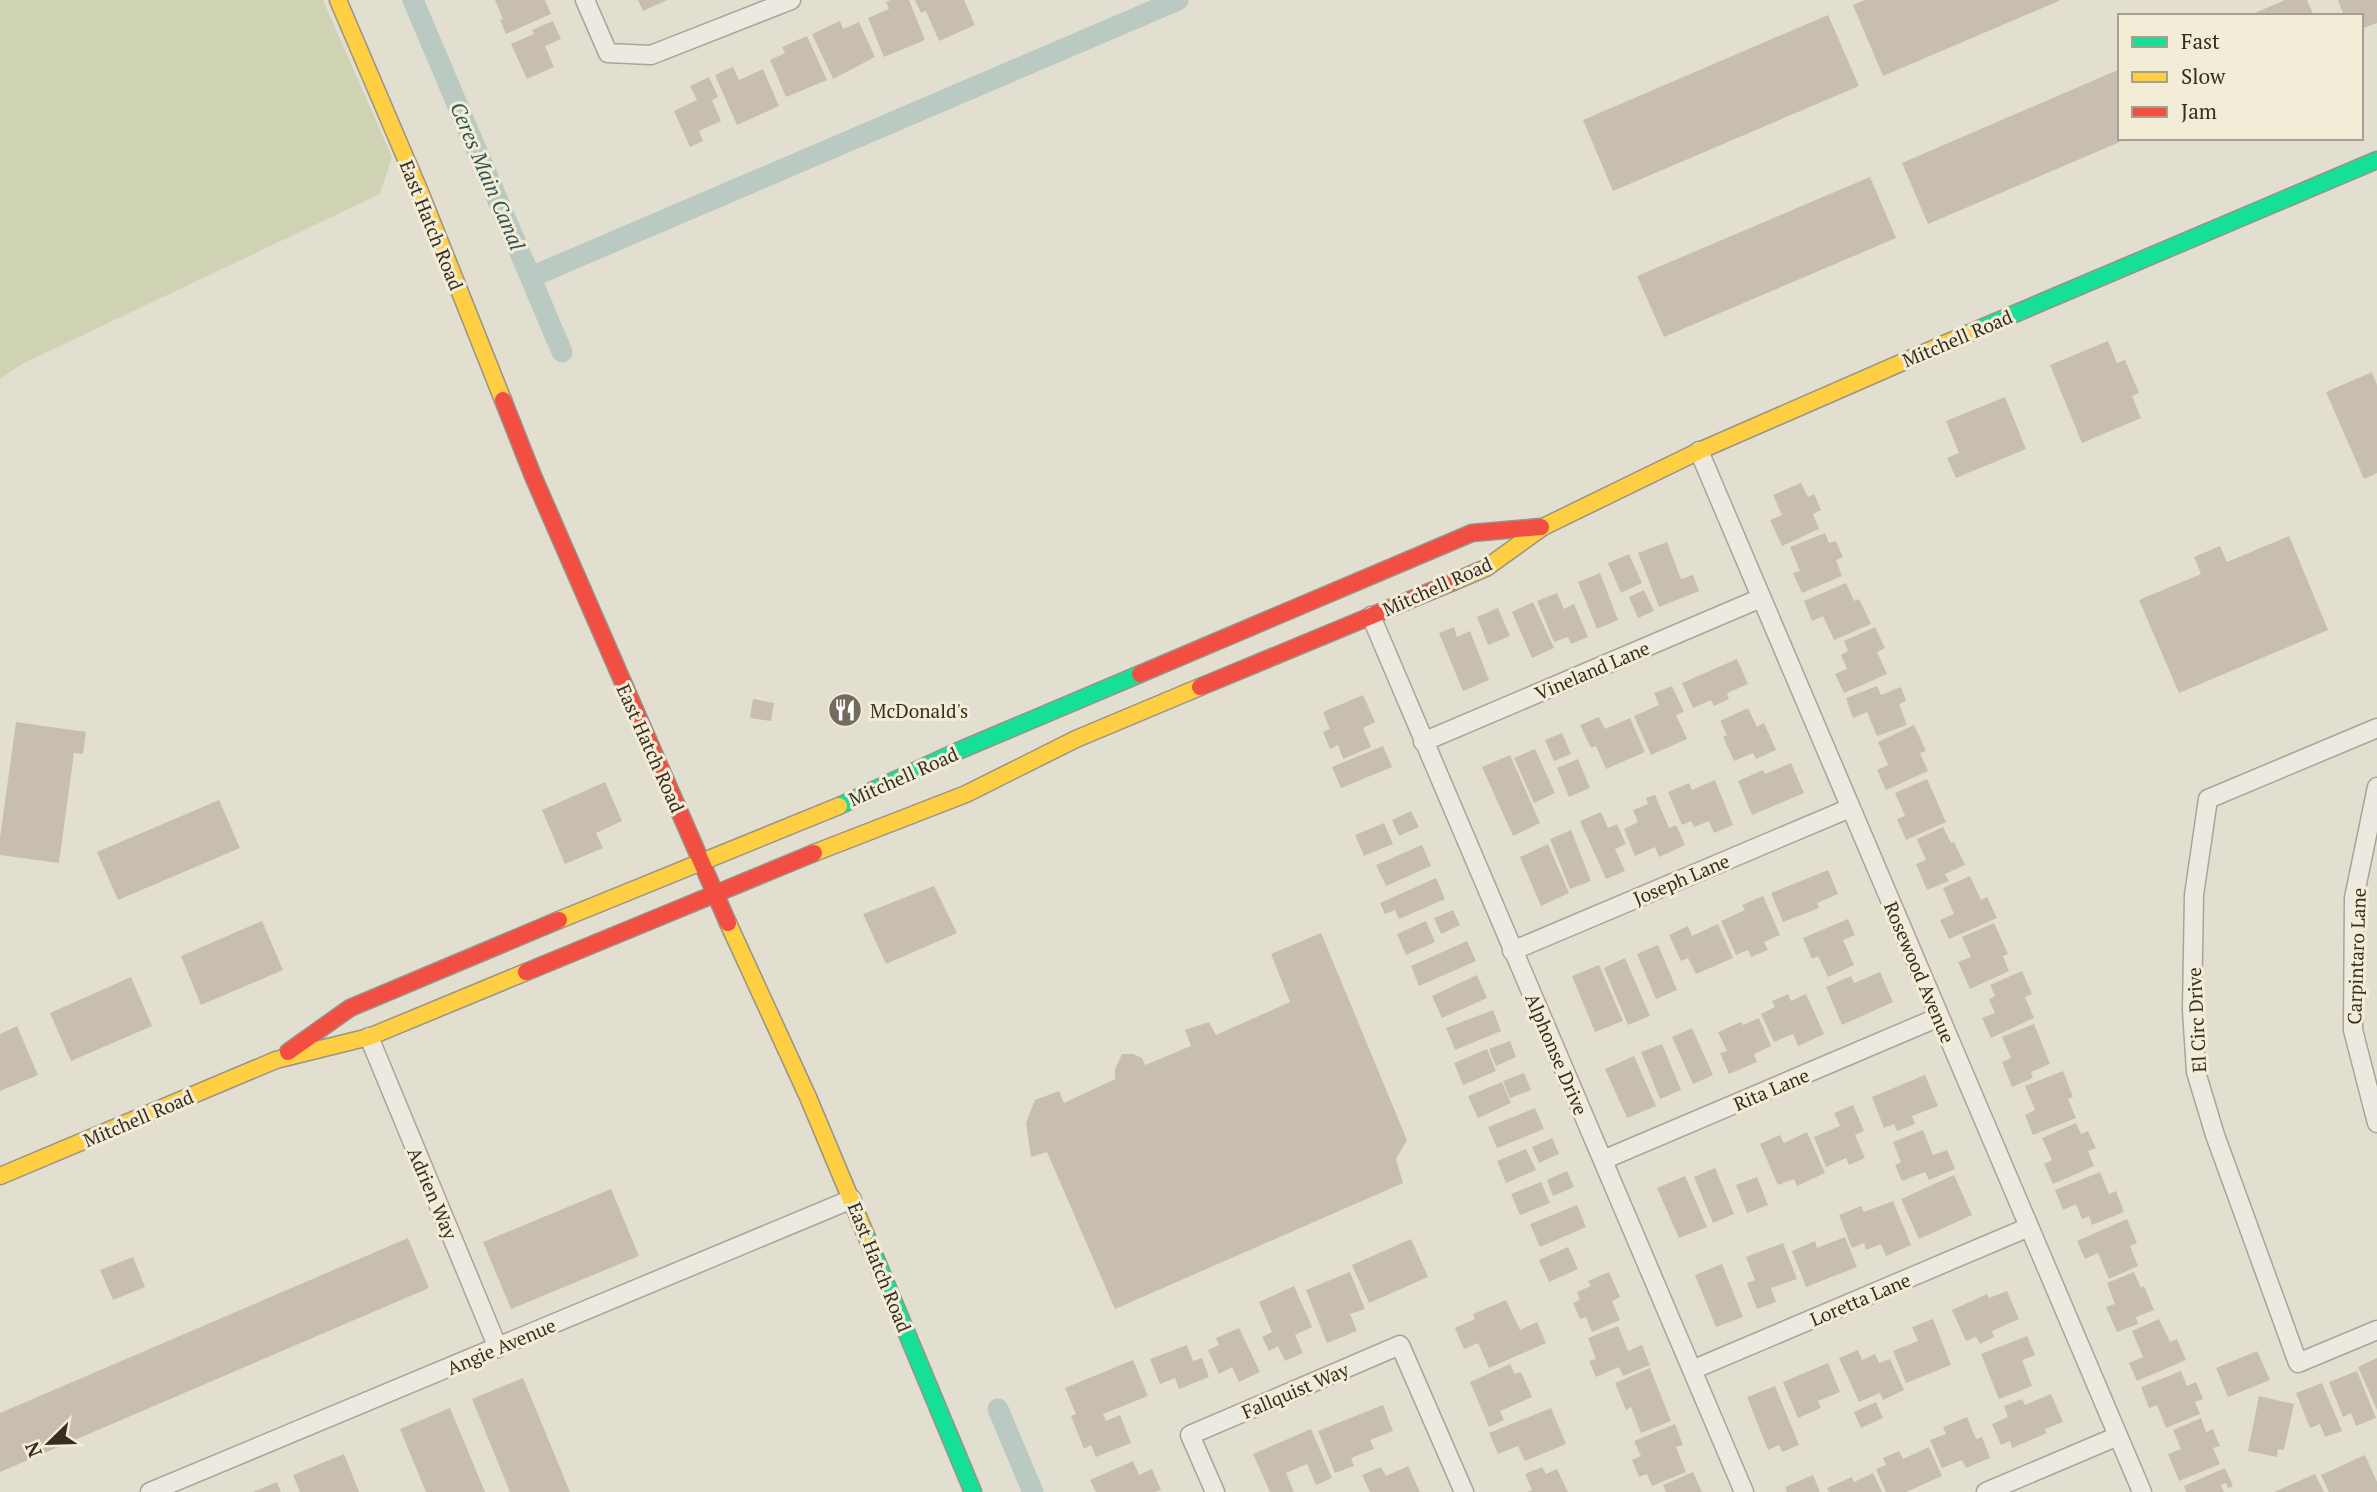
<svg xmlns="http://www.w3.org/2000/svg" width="2377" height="1492" font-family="'PT Serif',serif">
	<rect width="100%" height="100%" fill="#e3dfd0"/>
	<path fill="#d0d3b3" d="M0,0H323L392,157L380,194L22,364L0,379Z"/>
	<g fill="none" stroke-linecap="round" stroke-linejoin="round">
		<path stroke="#bac9c1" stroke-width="21" d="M413,0L562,352
			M531,277L1178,0
			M998,1409L1033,1492"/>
	</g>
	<path fill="#c7beb1" d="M495,0H545L551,14L506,34L500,20L503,19Z
		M638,0H667L643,11Z
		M891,0H909L925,40L884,57L868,18L889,9L886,2Z
		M915,0H964L975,25L939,41L926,11L921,13Z
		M1865,0H2061L1883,76L1853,5Z
		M2285,0H2307L2314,16H2248Z
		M2338,0H2377V23L2361,29V16H2344Z
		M1828,15L1859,86L1613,191L1583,120Z
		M553,21L561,39L545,46L554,67L527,79L511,44L534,34L532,30Z
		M840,21L843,29L859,22L875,57L833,79L812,34Z
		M807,36L827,80L786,97L770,60L785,53L782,47Z
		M733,67L739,80L763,69L779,106L737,125L715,75Z
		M2120,69V138H2129L1928,224L1902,163Z
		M709,77L718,97L712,100L721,121L699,131L703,141L690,147L674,111L697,100L690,86Z
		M1870,177L1896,238L1664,337L1637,276Z
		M2108,341L2117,363L2125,360L2139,393L2132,396L2141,418L2082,443L2050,365Z
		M2372,372L2377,385V473L2364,479L2326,392Z
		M2005,397L2026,449L1956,478L1947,458L1959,453L1946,421Z
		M1801,483L1808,497L1814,494L1821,510L1813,514L1819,529L1782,546L1770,520L1782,515L1773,495Z
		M1825,533L1829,543L1836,541L1843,557L1836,560L1842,576L1802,593L1793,573L1800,571L1790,547Z
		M2289,536L2328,630L2179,693L2139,600L2201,574L2194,557L2220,546L2227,562Z
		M1667,542L1681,579L1693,575L1699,591L1659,607L1638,553Z
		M1629,554L1642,583L1621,593L1608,563Z
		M1600,573L1618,620L1597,629L1578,582Z
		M1846,583L1854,601L1859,599L1871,624L1834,640L1823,616L1812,621L1804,601Z
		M1644,590L1654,611L1638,618L1629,597Z
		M1557,593L1564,609L1574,604L1588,637L1571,644L1568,637L1554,642L1537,601Z
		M1533,602L1554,648L1532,658L1512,612Z
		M1498,608L1510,636L1488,645L1477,617Z
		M1454,627L1457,637L1470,631L1489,680L1463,691L1439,633Z
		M1875,627L1885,648L1877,652L1887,674L1844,693L1835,674L1847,669L1841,655L1848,651L1844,641Z
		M1737,659L1748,684L1727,693L1729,699L1714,706L1711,700L1693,708L1682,683Z
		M1672,686L1684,712L1676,715L1687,739L1651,755L1634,716L1659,705L1654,693Z
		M1877,686L1881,695L1901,687L1906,701L1899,704L1907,725L1877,736L1867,712L1853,718L1846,698Z
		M1363,695L1375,722L1363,728L1371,747L1343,759L1338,745L1330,749L1323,732L1330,729L1323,712Z
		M753,699L774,703L771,721L750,718Z
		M1748,708L1757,727L1764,723L1776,750L1756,759L1753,753L1734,761L1723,737L1727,735L1720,721Z
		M1599,717L1605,729L1630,718L1645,752L1606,769L1596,746L1591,748L1580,725Z
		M16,722L86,732L83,754L74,753L59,863L0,855V838Z
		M1914,725L1926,751L1920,753L1928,771L1886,790L1877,770L1888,765L1878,742Z
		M1562,733L1571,754L1554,761L1545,740Z
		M1383,746L1392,767L1341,788L1332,767Z
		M1535,749L1555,793L1534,803L1514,758Z
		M1510,755L1540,823L1513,836L1482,767Z
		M1578,759L1590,788L1569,797L1557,768Z
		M1791,763L1804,793L1752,815L1738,781L1763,770L1765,774Z
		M1927,779L1946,822L1906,840L1897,819L1905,816L1895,793Z
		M1715,780L1733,825L1714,833L1709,821L1694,827L1691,821L1682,825L1668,792L1689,783L1692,790Z
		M605,782L622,821L596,833L603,848L565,864L542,810Z
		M1655,795L1669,828L1676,825L1685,845L1659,857L1655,847L1635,856L1624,829L1638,822L1633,810L1648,804L1646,798Z
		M219,800L240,848L118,900L97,852Z
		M1411,811L1419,827L1399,836L1392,820Z
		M1601,812L1608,828L1617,824L1626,844L1615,849L1625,871L1606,879L1580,821Z
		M1384,823L1393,844L1364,856L1355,835Z
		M1943,827L1951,843L1954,842L1965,865L1945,874L1949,881L1927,890L1916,864L1926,860L1917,839Z
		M1571,830L1591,881L1570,889L1550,839Z
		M1548,844L1569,893L1541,906L1520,857Z
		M1422,845L1431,866L1386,886L1376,865Z
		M1828,870L1838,894L1817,903L1819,908L1783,922L1771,893Z
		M1970,876L1981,900L1987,897L1997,918L1949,939L1940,920L1954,914L1943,888Z
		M1436,878L1445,899L1399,919L1395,910L1385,914L1380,903Z
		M934,886L957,933L886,964L863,914Z
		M1763,896L1780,935L1764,942L1768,950L1751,957L1748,950L1736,955L1721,921L1745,910L1742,905Z
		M1453,910L1460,925L1441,934L1434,918Z
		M1848,919L1855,935L1843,940L1854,965L1828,977L1818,956L1812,959L1803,938Z
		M262,921L283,970L201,1005L181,956Z
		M1426,921L1435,942L1406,955L1397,934Z
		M1994,923L2008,954L2003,956L2009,971L1970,989L1958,962L1971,957L1962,937Z
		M1718,924L1733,958L1696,974L1688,958L1681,961L1669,935L1688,926L1692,936Z
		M1321,933L1407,1140L1396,1159L1403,1183L1115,1309L1047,1152L1031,1157L1026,1123L1035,1100L1059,1091L1064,1103L1115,1079V1069L1122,1054H1133L1142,1058L1145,1065L1191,1046L1185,1030L1209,1022L1216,1035L1290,1002L1271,954Z
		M1467,941L1476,961L1419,986L1411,966Z
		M1658,945L1677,990L1656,999L1637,954Z
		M1625,958L1650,1016L1628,1025L1604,968Z
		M1599,965L1623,1021L1595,1032L1572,976Z
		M2022,971L2032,994L2025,997L2034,1018L1991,1038L1982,1018L1995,1013L1989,999L1995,996L1990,985Z
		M1880,972L1893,1002L1842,1025L1826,987L1851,976L1854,983Z
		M1477,975L1487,998L1442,1018L1432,996Z
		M131,977L152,1026L71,1061L50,1013Z
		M1788,994L1791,1001L1806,994L1824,1034L1798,1046L1793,1034L1774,1042L1761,1014L1775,1007L1772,1001Z
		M1493,1010L1501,1031L1455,1050L1446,1028Z
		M1759,1018L1771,1046L1754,1054L1757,1062L1729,1074L1720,1053L1727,1051L1718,1032L1741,1022L1743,1025Z
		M2034,1024L2050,1064L2031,1072L2033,1078L2012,1087L2002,1062L2011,1058L2002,1037Z
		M17,1026L38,1075L0,1091V1034Z
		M1692,1028L1713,1075L1693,1084L1672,1037Z
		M1510,1041L1516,1057L1496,1066L1489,1049Z
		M1662,1044L1681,1090L1660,1099L1641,1052Z
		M1487,1049L1496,1071L1463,1085L1454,1063Z
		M1634,1056L1656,1106L1627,1118L1605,1069Z
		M2063,1071L2073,1097L2068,1099L2076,1118L2033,1135L2025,1115L2035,1110L2025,1086Z
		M1524,1073L1531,1090L1510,1098L1503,1081Z
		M1925,1075L1938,1106L1912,1116L1915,1124L1897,1131L1894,1124L1884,1128L1872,1097Z
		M1502,1082L1511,1103L1478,1118L1468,1096Z
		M1853,1105L1864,1131L1855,1135L1865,1158L1849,1165L1846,1158L1826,1167L1814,1137L1840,1126L1834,1113Z
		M1535,1108L1544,1129L1497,1148L1488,1127Z
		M2076,1123L2081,1134L2088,1131L2096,1148L2088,1151L2094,1166L2053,1184L2044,1164L2052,1160L2042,1138Z
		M1923,1130L1933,1155L1947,1150L1955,1169L1929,1180L1925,1172L1902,1181L1895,1165L1901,1162L1893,1142Z
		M1807,1132L1825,1173L1797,1186L1794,1179L1778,1185L1760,1144L1780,1135L1784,1143Z
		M1552,1138L1559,1154L1539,1163L1532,1147Z
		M1526,1149L1536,1170L1506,1183L1497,1161Z
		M1715,1168L1734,1214L1713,1223L1694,1177Z
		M1567,1171L1574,1187L1553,1196L1547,1180Z
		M2100,1172L2109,1194L2116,1191L2124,1212L2092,1225L2089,1216L2082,1219L2076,1204L2063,1210L2055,1190Z
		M1954,1175L1972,1215L1919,1239L1901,1199Z
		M1685,1176L1707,1227L1679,1238L1657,1188Z
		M1757,1177L1768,1205L1747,1213L1736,1185Z
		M1541,1182L1550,1203L1520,1215L1511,1194Z
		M611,1189L639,1256L511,1309L483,1242Z
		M1893,1201L1911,1245L1886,1256L1881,1244L1866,1250L1864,1243L1852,1248L1839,1215L1861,1206L1864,1212Z
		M1577,1205L1586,1227L1540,1247L1530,1224Z
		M2127,1219L2137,1243L2130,1246L2138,1266L2109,1279L2098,1253L2085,1259L2077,1241Z
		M1845,1237L1857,1267L1806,1287L1792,1251L1815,1241L1817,1248Z
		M408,1238L429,1288L0,1472V1413Z
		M1411,1239L1428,1277L1369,1303L1352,1265Z
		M1783,1243L1797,1279L1771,1288L1776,1302L1757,1309L1747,1283L1755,1280L1746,1257Z
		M1568,1247L1578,1269L1549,1282L1539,1260Z
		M133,1257L145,1287L113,1300L100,1270Z
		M1722,1264L1743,1317L1716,1327L1695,1275Z
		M1350,1272L1365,1309L1350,1314L1357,1331L1327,1343L1306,1290Z
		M1609,1272L1620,1297L1612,1301L1620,1320L1592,1332L1586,1317L1580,1319L1573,1303L1580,1300L1577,1292L1591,1286L1588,1281Z
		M2134,1272L2141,1288L2144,1286L2154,1310L2136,1317L2138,1324L2117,1332L2106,1307L2115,1304L2107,1283Z
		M1294,1286L1312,1327L1295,1335L1303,1353L1285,1361L1278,1346L1269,1351L1262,1337L1272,1332L1259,1302Z
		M2007,1291L2019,1319L1992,1331L1994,1337L1980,1344L1976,1337L1966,1341L1952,1310L1987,1294L1989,1298Z
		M1506,1300L1520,1330L1537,1322L1546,1343L1489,1368L1478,1343L1464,1349L1455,1328L1475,1319L1473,1314Z
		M1933,1319L1951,1365L1906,1383L1893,1351L1918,1341L1912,1327Z
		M2159,1319L2170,1342L2177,1339L2186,1360L2137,1381L2129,1363L2143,1357L2132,1331Z
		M1618,1326L1628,1351L1642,1345L1650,1365L1623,1376L1619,1367L1596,1377L1589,1361L1596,1359L1588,1338Z
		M1239,1328L1260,1372L1239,1382L1232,1367L1219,1374L1208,1350L1219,1345L1216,1338Z
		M2027,1336L2035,1355L2022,1360L2032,1386L1999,1399L1981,1354Z
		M1187,1345L1193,1361L1202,1358L1209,1377L1179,1389L1175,1378L1160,1384L1150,1359Z
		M1858,1350L1862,1360L1875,1354L1879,1363L1890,1359L1904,1390L1883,1400L1880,1393L1859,1402L1839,1358Z
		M2257,1351L2270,1380L2228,1397L2216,1368Z
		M2377,1358V1410L2358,1367Z
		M1133,1360L1148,1396L1103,1414L1106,1421L1120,1415L1131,1443L1096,1457L1091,1445L1084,1449L1071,1416L1076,1414L1065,1388Z
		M1828,1363L1840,1392L1818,1401L1821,1408L1798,1418L1783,1382Z
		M1510,1364L1515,1374L1521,1372L1532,1397L1500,1411L1504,1420L1489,1427L1470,1382Z
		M1650,1368L1671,1421L1641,1433L1631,1407L1626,1410L1615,1383Z
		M2181,1371L2187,1386L2196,1382L2203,1399L2195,1402L2200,1414L2166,1428L2157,1405L2149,1408L2141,1387Z
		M2357,1371L2376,1418L2356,1426L2351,1413L2343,1417L2329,1382Z
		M523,1378L570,1492H510L472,1399Z
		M2322,1383L2342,1431L2325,1437L2320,1424L2310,1428L2296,1393Z
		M1775,1386L1799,1445L1782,1452L1779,1445L1768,1450L1747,1397Z
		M2051,1394L2063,1422L2045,1429L2047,1433L2012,1448L2010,1441L2001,1445L1992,1424L2008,1417L2004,1406L2022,1399L2025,1405Z
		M2259,1396L2294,1404L2284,1450L2278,1449L2277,1457L2248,1451Z
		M1876,1402L1883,1418L1861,1428L1854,1412Z
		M1383,1405L1393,1431L1370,1440L1374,1449L1351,1458L1354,1466L1335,1473L1318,1431Z
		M450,1408L485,1492H426L400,1429Z
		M1551,1408L1566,1444L1525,1461L1518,1446L1498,1454L1489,1433Z
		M1967,1417L1976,1439L1982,1437L1990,1458L1966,1468L1962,1460L1942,1468L1930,1440L1946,1434L1943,1427Z
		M2201,1418L2206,1432L2213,1429L2220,1446L2213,1448L2220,1464L2179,1481L2168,1454L2181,1449L2173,1430Z
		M1675,1424L1683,1445L1676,1447L1686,1472L1652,1486L1647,1474L1639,1477L1632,1460L1641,1456L1634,1441Z
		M1311,1429L1332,1478L1316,1485L1307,1464L1286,1473L1294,1492H1270L1253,1454Z
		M1929,1447L1942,1476L1906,1492H1886L1876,1469L1886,1465L1883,1458L1899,1451L1903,1459Z
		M344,1454L359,1492H300L293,1475Z
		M2365,1455L2377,1482V1492H2329L2321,1475Z
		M1133,1461L1139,1475L1152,1469L1161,1490L1155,1492H1096L1090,1480Z
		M1408,1466L1420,1492H1370L1362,1475L1381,1467L1386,1476Z
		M1542,1467L1546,1474L1557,1469L1568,1492H1527L1532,1490L1525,1474Z
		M2225,1468L2233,1486L2228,1488L2226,1483L2221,1485L2224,1492H2186L2184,1486Z
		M1693,1472L1702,1492H1666L1663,1485Z
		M1873,1473L1882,1492H1829L1827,1488L1852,1477L1854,1482Z
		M2315,1474L2324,1492H2274Z
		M1813,1475L1820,1492H1787L1785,1487Z
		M277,1482L281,1492H253Z"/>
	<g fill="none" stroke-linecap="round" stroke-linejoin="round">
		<g stroke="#a9a498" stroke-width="21">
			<path id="street" d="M585,0L608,53L651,55L791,0
				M1699,451L2142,1492
				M1371,616L1744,1492
				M2377,728L2208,799L2194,895L2192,1010L2196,1072L2215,1135L2298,1363L2377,1330
				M1423,742L1761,598
				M2377,787L2354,898L2353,1030L2377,1123
				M1512,951L1850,808
				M369,1037L498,1348
				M1603,1160L1939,1017
				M1692,1370L2029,1227
				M150,1492L852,1199
				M1215,1492L1190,1435L1400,1345L1464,1492
				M1986,1492L2118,1436"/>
		</g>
		<g stroke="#989388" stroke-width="19">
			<path id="fast" d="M1967,334L2377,160
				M839,806L958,751L1140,674
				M865,1233L973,1492"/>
		</g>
		<g stroke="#989388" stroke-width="19">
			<path id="slow" d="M338,0L420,192L503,400
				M1453,582L1486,568L1543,527L1699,451L1967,334
				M814,853L966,794L1076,739L1200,687
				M559,920L839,806
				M728,923L808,1097L865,1233
				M0,1176L276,1060L369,1037L526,972"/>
		</g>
		<g stroke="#989388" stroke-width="19">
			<path id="jam" d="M503,400L533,476L728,923
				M1140,674L1472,533L1541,527
				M1200,687L1453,582
				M526,972L814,853
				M288,1052L350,1008L559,920"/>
		</g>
		<use href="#street" stroke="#ece9e0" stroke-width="18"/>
		<use href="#fast" stroke="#16e098" stroke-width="16"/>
		<use href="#slow" stroke="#ffcf43" stroke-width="16"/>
		<use href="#jam" stroke="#f24e42" stroke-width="16"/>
	</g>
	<defs>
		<g id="restaurant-disc" transform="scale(1.75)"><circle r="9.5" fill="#736b5e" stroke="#f3edd7"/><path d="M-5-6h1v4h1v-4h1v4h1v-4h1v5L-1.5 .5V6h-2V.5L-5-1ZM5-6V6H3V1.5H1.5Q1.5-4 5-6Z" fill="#fff"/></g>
	</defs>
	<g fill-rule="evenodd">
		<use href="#restaurant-disc" x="845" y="710"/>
	</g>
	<g text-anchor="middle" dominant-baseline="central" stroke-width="6" stroke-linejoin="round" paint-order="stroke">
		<g font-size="19" fill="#372d21" stroke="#f3edd7">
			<text transform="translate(432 225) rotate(68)">East Hatch Road</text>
			<text transform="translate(1957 338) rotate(-23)">Mitchell Road</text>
			<text transform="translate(1437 586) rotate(-24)">Mitchell Road</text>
			<text transform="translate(1592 670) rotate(-23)">Vineland Lane</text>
			<text transform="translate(651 748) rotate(66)">East Hatch Road</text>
			<text transform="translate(903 776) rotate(-24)">Mitchell Road</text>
			<text transform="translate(1681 879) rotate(-23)">Joseph Lane</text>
			<text transform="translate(2356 956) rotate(-88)">Carpintaro Lane</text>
			<text transform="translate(1920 972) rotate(67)">Rosewood Avenue</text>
			<text transform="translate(2196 1020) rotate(-93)">El Circ Drive</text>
			<text transform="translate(1557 1054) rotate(67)">Alphonse Drive</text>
			<text transform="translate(1771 1089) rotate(-23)">Rita Lane</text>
			<text transform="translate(138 1118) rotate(-23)">Mitchell Road</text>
			<text transform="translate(433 1193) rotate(67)">Adrien Way</text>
			<text transform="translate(880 1267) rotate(68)">East Hatch Road</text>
			<text transform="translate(1860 1299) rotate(-23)">Loretta Lane</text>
			<text transform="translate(501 1346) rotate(-23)">Angie Avenue</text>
			<text transform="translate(1295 1390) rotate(-23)">Fallquist Way</text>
		</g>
		<g font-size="19" fill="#372d21" stroke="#f3edd7" text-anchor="start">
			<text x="870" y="710">McDonald's</text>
		</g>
		<g font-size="21" font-style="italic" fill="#315656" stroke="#f3edd7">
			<text transform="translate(488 176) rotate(67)">Ceres Main Canal</text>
		</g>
	</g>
	<rect x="2118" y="14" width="245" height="126" fill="#f3edd7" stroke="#a8a08e" stroke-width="2"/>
	<rect x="2132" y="37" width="35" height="10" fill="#16e098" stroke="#a8a08e" stroke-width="2"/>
	<text x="2181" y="49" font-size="21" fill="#372d21">Fast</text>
	<rect x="2132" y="72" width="35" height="10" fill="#ffcf43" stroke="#a8a08e" stroke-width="2"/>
	<text x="2181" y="84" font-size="21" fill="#372d21">Slow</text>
	<rect x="2132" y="107" width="35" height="10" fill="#f24e42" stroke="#a8a08e" stroke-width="2"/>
	<text x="2181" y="119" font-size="21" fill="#372d21">Jam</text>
	<g transform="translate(49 1443) rotate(247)" stroke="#f3edd7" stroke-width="5" paint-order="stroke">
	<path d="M0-5L12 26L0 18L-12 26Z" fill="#372d21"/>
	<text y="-10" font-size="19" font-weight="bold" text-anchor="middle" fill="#372d21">N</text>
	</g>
</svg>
